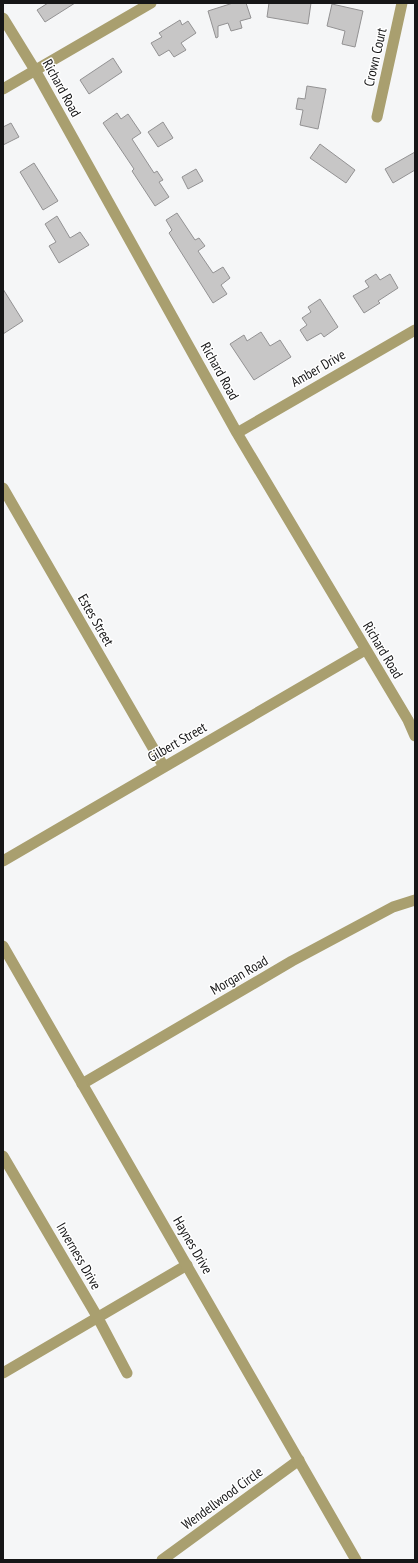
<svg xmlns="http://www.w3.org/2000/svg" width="418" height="1563" font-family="'PT Sans Narrow',sans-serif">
	<rect width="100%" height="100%" fill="#f5f6f7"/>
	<path fill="#c7c6c6" stroke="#939293" d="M48,3H75L45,22L37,10Z
		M233,3H246L251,18L240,21L242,28L231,31L228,23L218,26V37L216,38L208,11Z
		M269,3H311L308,24L267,17Z
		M332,4L363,11L355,47L342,44L345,31L327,26Z
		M180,20L182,25L188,21L196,33L181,43L186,50L174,57L169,50L159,56L151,43L162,37L159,33Z
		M113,58L122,72L89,94L80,80Z
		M307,86L326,89L318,129L300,125L303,110L296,109L298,98L305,99Z
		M117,113L121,119L128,114L141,133L132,139L154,173L157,171L163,180L159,182L169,197L155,206L132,171L134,169L103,123Z
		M163,122L173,138L158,147L148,132Z
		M11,123L19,137L3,145V127Z
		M320,144L355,170L346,183L310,158Z
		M415,152V170L393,183L385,169Z
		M34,163L58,201L43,210L20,172Z
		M196,169L203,181L188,189L182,177Z
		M177,213L195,240L199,238L205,246L198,251L213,273L223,267L230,278L221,285L227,294L213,303L169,233L172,230L166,220Z
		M57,216L70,238L80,232L89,245L59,263L49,246L56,242L45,224Z
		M376,274L380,280L390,274L398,288L378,301L380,303L364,313L353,296L369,287L365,281Z
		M3,289L23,321L3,334Z
		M320,299L338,327L324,337L321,333L307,341L300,330L307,325L302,318L311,312L308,307Z
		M261,332L270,346L280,340L291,357L254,380L230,344L244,335L247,341Z"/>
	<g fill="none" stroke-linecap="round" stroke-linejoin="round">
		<path stroke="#a99f6f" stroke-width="11" d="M3,18L35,70L237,433L408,720L415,736
			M3,89L151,3
			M377,117L402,3
			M237,433L415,330
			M3,488L164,767
			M3,861L365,650
			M82,1084L292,961L393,907L415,900
			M3,1156L98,1318L127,1373
			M3,1373L187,1265
			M162,1560L299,1460"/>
		<path stroke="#a99f6f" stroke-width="11" d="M3,946L356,1560"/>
	</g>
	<g text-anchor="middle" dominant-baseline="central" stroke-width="3" stroke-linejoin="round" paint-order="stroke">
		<g font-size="14" fill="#161617" stroke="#fff">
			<text transform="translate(375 57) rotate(-77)">Crown Court</text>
			<text transform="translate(62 88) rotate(61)">Richard Road</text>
			<text transform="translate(318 368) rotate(-30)">Amber Drive</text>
			<text transform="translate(220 371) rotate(61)">Richard Road</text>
			<text transform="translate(96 620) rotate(60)">Estes Street</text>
			<text transform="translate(383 650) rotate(59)">Richard Road</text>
			<text transform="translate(177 742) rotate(-30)">Gilbert Street</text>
			<text transform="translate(239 975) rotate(-30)">Morgan Road</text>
			<text transform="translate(193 1245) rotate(60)">Haynes Drive</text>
			<text transform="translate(79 1256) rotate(60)">Inverness Drive</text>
			<text transform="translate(222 1498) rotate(-36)">Wendellwood Circle</text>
		</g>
	</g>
	<rect width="418" height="1563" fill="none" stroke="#161617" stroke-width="8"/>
</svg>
